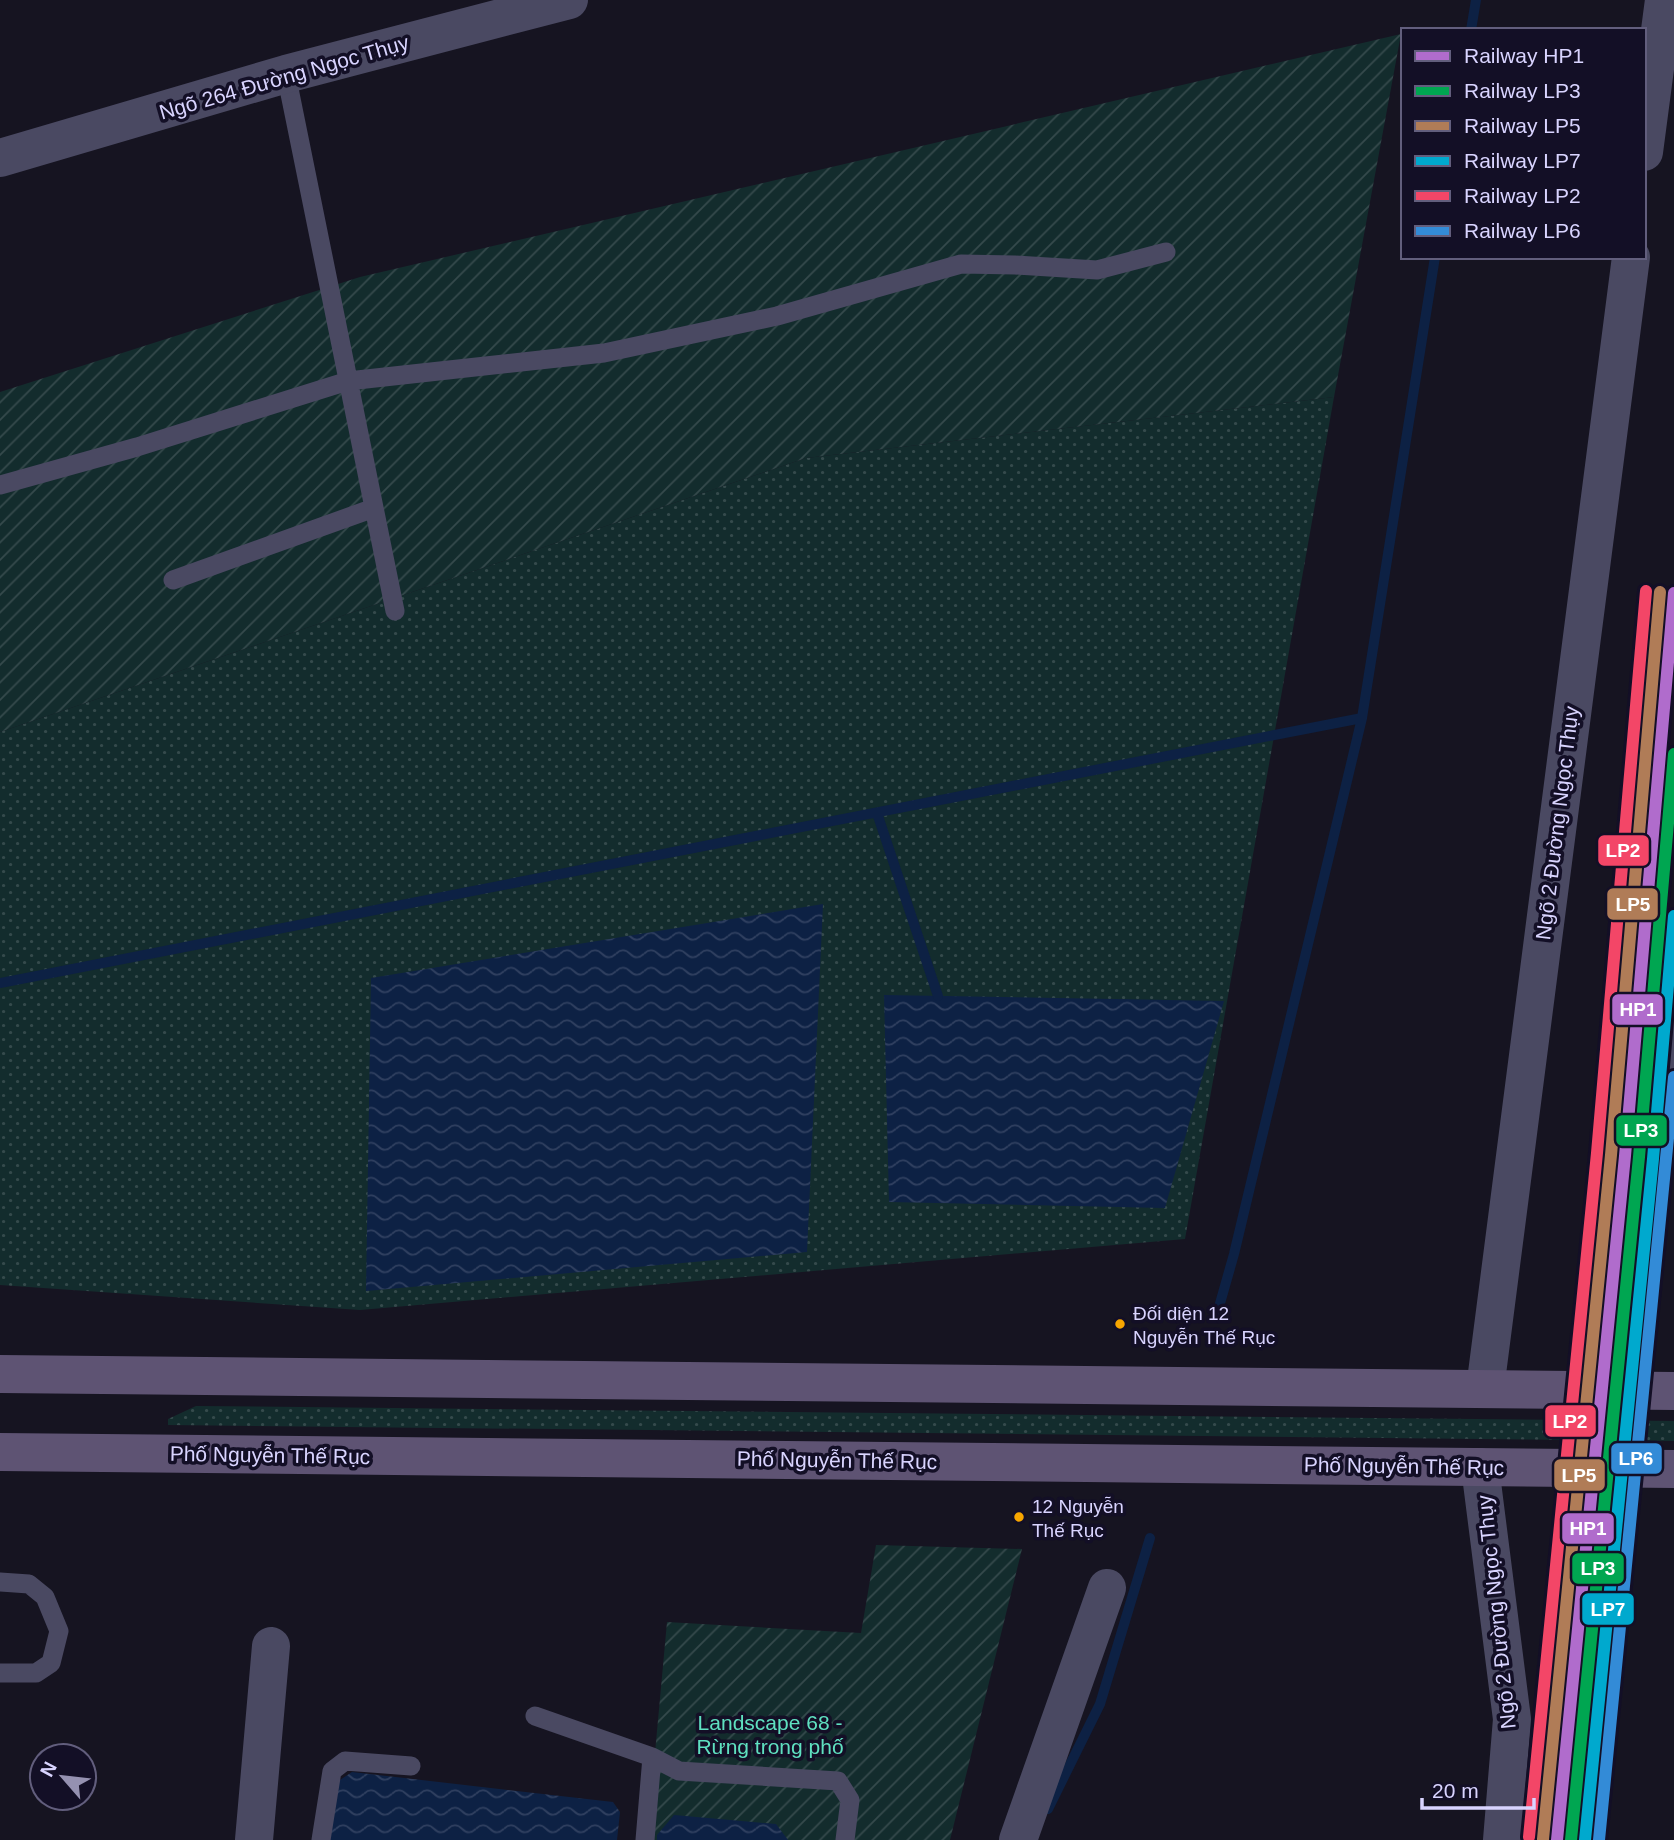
<svg xmlns="http://www.w3.org/2000/svg" width="1674" height="1840" font-family="Arial,sans-serif">
	<defs>
		<pattern id="grass-dots" width="8" height="8" patternUnits="userSpaceOnUse" patternTransform="scale(1.75)"><rect width="8" height="8" fill="#132c2d"/><path d="M2 2h.1M6 6h.1" fill="none" stroke="#354a4c" stroke-width="1.8" stroke-linecap="round"/></pattern>
		<pattern id="garden-furrows" width="10" height="10" patternUnits="userSpaceOnUse" patternTransform="scale(1.75)"><rect width="10" height="10" fill="#132c2d"/><path d="M-1 1l2-2M0 10L10 0M9 11l2-2" fill="none" stroke="#354a4c"/></pattern>
		<pattern id="water-waves" width="16" height="10" patternUnits="userSpaceOnUse" patternTransform="scale(1.75)"><rect width="16" height="10" fill="#0d2144"/><path d="M0 5q4-4 8 0t8 0" fill="none" stroke="#304060"/></pattern>
	</defs>
	<rect width="100%" height="100%" fill="#161421"/>
	<path fill="url(#grass-dots)" d="M1334,397L1185,1239L360,1310L0,1285V732L806,458Z
		M196,1406L1674,1421V1441L168,1425V1419Z"/>
	<path fill="url(#garden-furrows)" d="M1401,34L1334,397L806,458L0,732V392L360,277Z
		M876,1545L1022,1549L950,1840H647L667,1622L861,1633Z"/>
	<path fill="url(#water-waves)" d="M823,904L807,1252L366,1291L371,978Z
		M884,995L1224,1001L1165,1208L889,1202Z
		M352,1772L613,1802L620,1812L617,1840H327L337,1782Z
		M674,1815L776,1824L788,1840H657V1835Z"/>
	<g fill="none" stroke-linecap="round" stroke-linejoin="round">
		<path stroke="#0d2144" stroke-width="10" d="M1471,30L1476,0
			M877,813L938,996
			M0,983L1362,718
			M1217,1314L1234,1254L1362,718L1435,257
			M1048,1809L1100,1704L1150,1538"/>
		<path stroke="#4a4962" stroke-width="19" d="M286,74L395,611
			M0,485L137,447L348,381L604,353L777,316L961,264L1015,265L1097,270L1166,252
			M173,580L374,508
			M1639,1391L1664,1144L1674,955
			M0,1582L29,1584L45,1597L59,1631L51,1663L36,1673H0
			M535,1716L652,1757
			M321,1840L332,1771L345,1761L411,1766
			M645,1840L652,1757L679,1771L838,1781L850,1800L845,1840
			M1595,1840L1631,1469"/>
		<path stroke="#4a4962" stroke-width="38" d="M1644,152L1664,0
			M0,158L286,74L569,0
			M1485,1389L1631,257
			M1480,1467L1512,1719L1502,1840
			M254,1840L271,1646
			M1018,1840L1107,1588"/>
		<path stroke="#5e5373" stroke-width="38" d="M0,1374L1674,1391
			M0,1452L1674,1469"/>
		<g stroke="#130f26" stroke-width="18">
			<path id="rail-1" d="M1557,1840L1625,1156L1674,593"/>
		</g>
		<g stroke="#130f26" stroke-width="18">
			<path id="rail-2" d="M1571,1840L1639,1157L1674,754"/>
		</g>
		<g stroke="#130f26" stroke-width="18">
			<path id="rail-3" d="M1543,1839L1611,1155L1660,592"/>
		</g>
		<g stroke="#130f26" stroke-width="18">
			<path id="rail-4" d="M1585,1840L1653,1159L1674,916"/>
		</g>
		<g stroke="#130f26" stroke-width="18">
			<path id="rail-5" d="M1529,1837L1597,1153L1646,591"/>
		</g>
		<g stroke="#130f26" stroke-width="18">
			<path id="rail-6" d="M1599,1840L1674,1077"/>
		</g>
		<use href="#rail-1" stroke="#b06ccc" stroke-width="12"/>
		<use href="#rail-2" stroke="#00a651" stroke-width="12"/>
		<use href="#rail-3" stroke="#b07c57" stroke-width="12"/>
		<use href="#rail-4" stroke="#00a9ce" stroke-width="12"/>
		<use href="#rail-5" stroke="#f34667" stroke-width="12"/>
		<use href="#rail-6" stroke="#338bd7" stroke-width="12"/>
	</g>
	<g fill="#f7a600" stroke="#130f26" stroke-width="2.5">
		<circle cx="1120" cy="1324" r="6"/>
		<circle cx="1019" cy="1517" r="6"/>
	</g>
	<g text-anchor="middle" dominant-baseline="central" stroke-width="7" stroke-linejoin="round" paint-order="stroke">
		<g font-size="19" fill="#d9d4ff" stroke="#130f26" text-anchor="start">
			<text x="1133" y="1313">Đối diện 12<tspan x="1133" dy="24">Nguyễn Thế Rục</tspan></text>
			<text x="1032" y="1506">12 Nguyễn<tspan x="1032" dy="24">Thế Rục</tspan></text>
		</g>
		<g font-size="21" fill="#d9d4ff" stroke="#130f26">
			<text transform="translate(284 77) rotate(-16)">Ngõ 264 Đường Ngọc Thụy</text>
			<text transform="translate(1557 823) rotate(-83)">Ngõ 2 Đường Ngọc Thụy</text>
			<text transform="translate(270 1455) rotate(1)">Phố Nguyễn Thế Rục</text>
			<text transform="translate(837 1460) rotate(1)">Phố Nguyễn Thế Rục</text>
			<text transform="translate(1404 1466) rotate(1)">Phố Nguyễn Thế Rục</text>
			<text transform="translate(1496 1612) rotate(-96)">Ngõ 2 Đường Ngọc Thụy</text>
		</g>
		<g font-size="21" fill="#5fe0c0" stroke="#130f26">
			<text x="770" y="1722">Landscape 68 -<tspan x="770" dy="24">Rừng trong phố</tspan></text>
		</g>
	</g>
	<g stroke="#130f26" stroke-width="2.5">
		<rect x="1597" y="834" width="53" height="33" rx="7" fill="#f34667"/>
		<rect x="1606" y="887" width="53" height="34" rx="7" fill="#b07c57"/>
		<rect x="1611" y="993" width="53" height="33" rx="7" fill="#b06ccc"/>
		<rect x="1615" y="1114" width="53" height="33" rx="7" fill="#00a651"/>
		<rect x="1544" y="1404" width="53" height="34" rx="7" fill="#f34667"/>
		<rect x="1610" y="1442" width="53" height="33" rx="7" fill="#338bd7"/>
		<rect x="1553" y="1458" width="53" height="34" rx="7" fill="#b07c57"/>
		<rect x="1561" y="1512" width="54" height="33" rx="7" fill="#b06ccc"/>
		<rect x="1571" y="1552" width="54" height="33" rx="7" fill="#00a651"/>
		<rect x="1581" y="1592" width="54" height="34" rx="7" fill="#00a9ce"/>
	</g>
	<g font-size="19" text-anchor="middle" font-weight="bold" fill="#fff">
		<text x="1623" y="857">LP2</text>
		<text x="1633" y="911">LP5</text>
		<text x="1638" y="1016">HP1</text>
		<text x="1641" y="1137">LP3</text>
		<text x="1570" y="1428">LP2</text>
		<text x="1636" y="1465">LP6</text>
		<text x="1579" y="1482">LP5</text>
		<text x="1588" y="1535">HP1</text>
		<text x="1598" y="1575">LP3</text>
		<text x="1608" y="1616">LP7</text>
	</g>
	<rect x="1401" y="28" width="245" height="231" fill="#130f26" stroke="#625e7d" stroke-width="2"/>
	<rect x="1415" y="51" width="35" height="10" fill="#b06ccc" stroke="#625e7d" stroke-width="2"/>
	<text x="1464" y="63" font-size="21" fill="#d9d4ff">Railway HP1</text>
	<rect x="1415" y="86" width="35" height="10" fill="#00a651" stroke="#625e7d" stroke-width="2"/>
	<text x="1464" y="98" font-size="21" fill="#d9d4ff">Railway LP3</text>
	<rect x="1415" y="121" width="35" height="10" fill="#b07c57" stroke="#625e7d" stroke-width="2"/>
	<text x="1464" y="133" font-size="21" fill="#d9d4ff">Railway LP5</text>
	<rect x="1415" y="156" width="35" height="10" fill="#00a9ce" stroke="#625e7d" stroke-width="2"/>
	<text x="1464" y="168" font-size="21" fill="#d9d4ff">Railway LP7</text>
	<rect x="1415" y="191" width="35" height="10" fill="#f34667" stroke="#625e7d" stroke-width="2"/>
	<text x="1464" y="203" font-size="21" fill="#d9d4ff">Railway LP2</text>
	<rect x="1415" y="226" width="35" height="10" fill="#338bd7" stroke="#625e7d" stroke-width="2"/>
	<text x="1464" y="238" font-size="21" fill="#d9d4ff">Railway LP6</text>
	<g transform="translate(63 1777) rotate(298)"><circle r="33" fill="#130f26" stroke="#625e7d" stroke-width="2"/>
	<path d="M0-5L12 26L0 18L-12 26Z" fill="#9591b1"/>
	<text y="-10" font-size="19" font-weight="bold" text-anchor="middle" fill="#d9d4ff">N</text>
	</g>
	<path d="M1422 1798v10h112v-10" fill="none" stroke="#d9d4ff" stroke-width="3.5"/>
	<text x="1432" y="1798" font-size="21" fill="#d9d4ff" stroke="#130f26" stroke-width="5" paint-order="stroke">20 m</text>
</svg>
